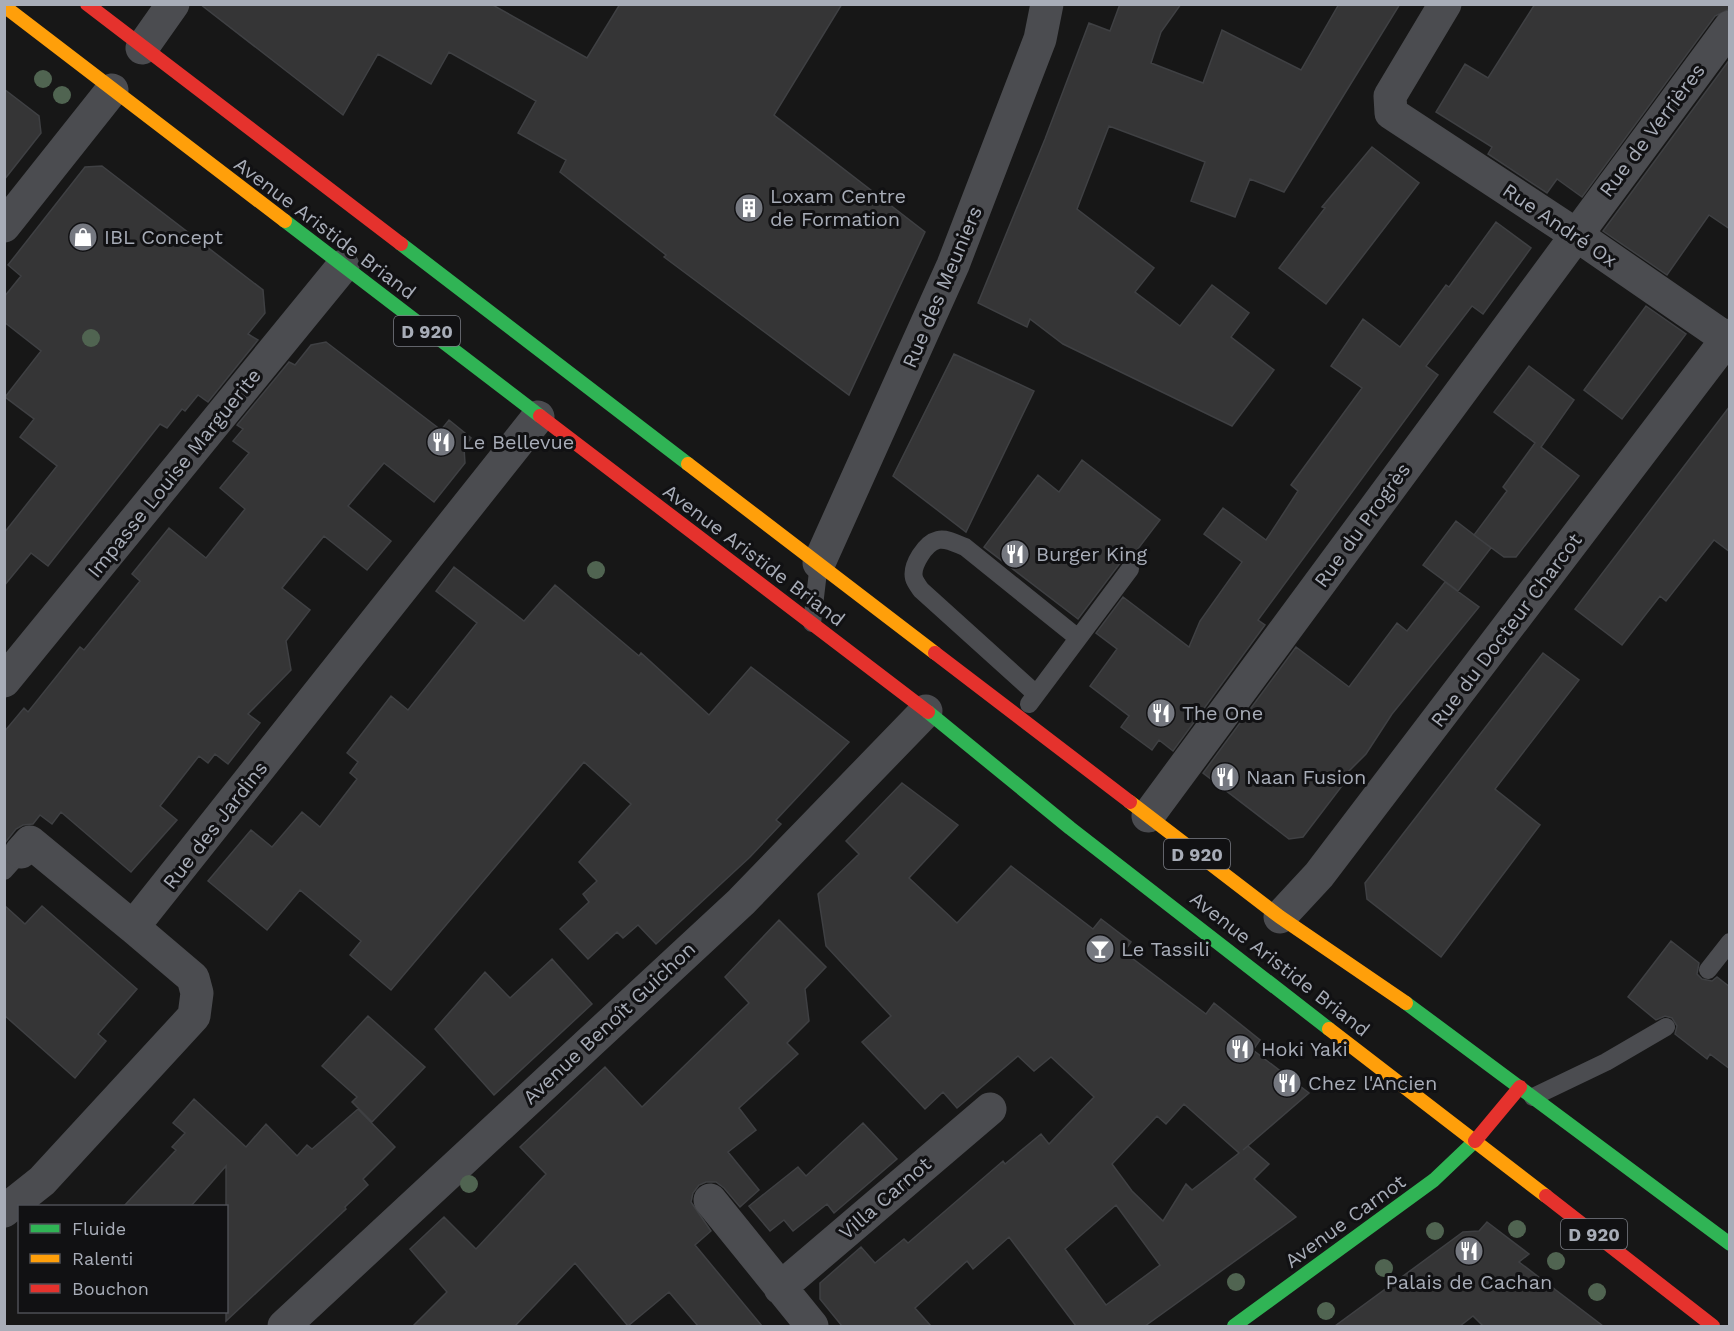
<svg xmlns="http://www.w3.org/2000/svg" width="1734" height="1331" font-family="'Work Sans',sans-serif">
	<rect width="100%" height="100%" fill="#171717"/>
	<path fill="#353536" stroke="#3f4043" stroke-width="1.5" fill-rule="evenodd" d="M200,4H491L587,58L620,4H842L774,115L925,232L849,395L664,257L666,255L560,172L566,160L518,133L536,101L449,52L431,84L378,54L343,115Z
		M1120,4H1181L1161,32L1151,63L1203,83L1222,30L1301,70L1339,4H1400L1284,192L1250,179L1235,217L1191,201L1205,162L1109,126L1077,209L1154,268L1135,292L1180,326L1212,285L1249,313L1231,337L1274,370L1232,426L1063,344L1030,319L1027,327L978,303L1045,139L1089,23L1110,31Z
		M1535,4H1730V9L1715,16L1582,197L1557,179L1547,193L1488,154L1492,147L1436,112L1465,64L1488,78Z
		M1730,59V229L1709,215L1667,275L1603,231Z
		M4,89L39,116L41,133L4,180Z
		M1372,147L1419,183L1326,304L1279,268L1325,208L1322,207Z
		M102,166L263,290L265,313L248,334L258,340L208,402L198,395L185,411L182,409L167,428L160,424L48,566L31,553L4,586V533L57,466L20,437L34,419L5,397L41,351L4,322V297L21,276L8,265L85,167Z
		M1496,222L1531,248L1483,314L1472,306L1426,366L1438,375L1258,620L1265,625L1173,751L1159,740L1152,750L1121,727L1129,716L1090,686L1117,649L1096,633L1123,597L1189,647L1200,621L1242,562L1204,534L1223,508L1266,540L1298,491L1291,485L1362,388L1331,366L1363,319L1400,347L1446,285L1449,287Z
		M1646,306L1686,334L1622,419L1584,390Z
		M326,342L441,430L449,420L471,438L464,448L465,463L434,502L384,463L348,506L391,541L367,570L324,536L282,588L310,610L286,641L291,670L248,714L260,723L228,764L215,754L208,763L199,756L160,806L177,820L131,872L61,812L52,824L40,815L33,824L23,825L16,829L4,844V732L24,708L28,712L80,647L84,650L140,581L132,574L169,528L206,558L245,509L220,488L249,453L233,441L243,429L237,425L289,362L295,365L311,345Z
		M954,354L1034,391L966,532L893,476Z
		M1529,366L1574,400L1541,447L1579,476L1516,557H1504L1474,535L1507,491L1503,487L1535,443L1494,412Z
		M1730,406V552L1714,540L1666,601L1660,596L1622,645L1575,609Z
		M1082,460L1160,520L1131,558L1121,562L1078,619L984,547L1038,475L1059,492Z
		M1456,521L1491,548L1458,591L1423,565Z
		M454,567L524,621L555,585L639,656L641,653L709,715L751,667L849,742L776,820L781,824L750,857L656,944L638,925L623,938L617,932L588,959L560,929L589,902L583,894L597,881L579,862L631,804L584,762L391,990L350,955L361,941L300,890L267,930L208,881L251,830L272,847L302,812L320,827L357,779L350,773L358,762L347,753L391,696L408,710L477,623L436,591Z
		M1445,582L1479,607L1392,714L1366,754L1341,779L1345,782L1303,837L1289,839L1203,773L1296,647L1349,687L1397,623L1407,631Z
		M1543,653L1579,680L1495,789L1540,825L1441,957L1367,899L1365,883Z
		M902,783L958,825L909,878L957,923L1011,866L1093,929L1101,919L1131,942L1124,952L1206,1014L1214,1003L1260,1040L1253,1050L1309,1093L1243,1150L1248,1146L1269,1164L1254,1179L1296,1217L1145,1326H1076L1009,1237L973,1269L967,1261L915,1308L931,1326H842L820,1299V1283L861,1247L875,1263L904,1239L908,1243L1003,1161L1005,1164L1041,1134L1049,1144L1094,1097L1051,1057L1034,1071L1018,1056L957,1108L943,1092L925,1109L862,1042L891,1016L826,946L818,894L859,854L846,841ZM1184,1104L1239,1153L1192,1190L1186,1184L1163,1221L1132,1191L1112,1164L1157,1116L1166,1124ZM1116,1205L1160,1265L1106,1305L1065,1249Z
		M4,905L25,924L42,906L137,989L98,1034L106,1041L75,1078L4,1015Z
		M779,920L826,967L805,989L809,1021L787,1043L798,1054L739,1108L756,1130L728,1152L759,1190L740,1207L724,1188L716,1182H706L699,1185L693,1193L691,1202L711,1231L695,1245L762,1326H698L669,1292L628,1326L575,1263L515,1326H413L447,1292L410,1249L444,1217L476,1249L546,1174L520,1147L605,1067L642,1107L749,1003L725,977Z
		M1671,941L1699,963L1697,974L1702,979L1712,981L1717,977L1730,987V1069L1710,1054L1707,1059L1675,1034L1677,1026L1672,1018L1665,1016L1656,1020L1628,997Z
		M552,959L592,1004L494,1095L435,1029L485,972L510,998Z
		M368,1016L425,1067L372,1122L352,1102L357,1097L322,1066Z
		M194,1099L246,1147L266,1124L297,1156L307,1145L312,1149L358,1109L395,1147L363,1179L368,1185L345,1207L346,1209L226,1321V1166L191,1206H124L176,1150L172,1147L185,1133L173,1123Z
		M863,1123L897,1159L834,1213L827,1204L793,1231L784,1220L770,1231L749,1206L798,1167L806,1176Z
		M1487,1222L1529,1254L1519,1262L1603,1326H1483L1473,1316L1460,1326H1335L1463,1232L1479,1231Z"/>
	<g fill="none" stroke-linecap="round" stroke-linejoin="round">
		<path stroke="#4b4c50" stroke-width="18" d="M812,623L819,563
			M1036,694L921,590C919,587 915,582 914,578C911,566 925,543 938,540C947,538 957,544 965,547L1078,638
			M1029,704L1130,569
			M4,871L21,852
			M1708,970L1730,942
			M1533,1097L1606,1062L1666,1027"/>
		<path stroke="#4b4c50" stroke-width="33" d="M1445,4L1390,96L1391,113L1575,234L1727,339
			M142,48L173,4
			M4,226L112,90
			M819,563L953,265L1040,39L1047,4
			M4,681L343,266
			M1148,816L1730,27
			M21,852L30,842L133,927
			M1280,917L1319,875L1730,335
			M710,1200L812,1326
			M4,1211L42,1181L194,1016L197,993L193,978L133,927L538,417
			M780,1288L990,1109
			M284,1326L741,902L926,711"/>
		<path stroke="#30b455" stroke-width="14" d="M285,221L540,416
			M401,244L688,464
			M928,712L1070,828L1329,1029
			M1406,1003L1730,1244
			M1234,1326L1434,1180L1475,1141"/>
		<path stroke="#ff9f0a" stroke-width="14" d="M4,6L285,221
			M688,464L935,653
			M1130,802L1280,917L1406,1003
			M1329,1029L1546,1196"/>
		<path stroke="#e5322d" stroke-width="14" d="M87,4L401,244
			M540,416L928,712
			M935,653L1130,802
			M1475,1141L1520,1087
			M1546,1196L1713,1326"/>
	</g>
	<g fill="#506451">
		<circle cx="43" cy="79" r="9"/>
		<circle cx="62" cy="95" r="9"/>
		<circle cx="91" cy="338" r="9"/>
		<circle cx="596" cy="570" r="9"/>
		<circle cx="469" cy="1184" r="9"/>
		<circle cx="1517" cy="1229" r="9"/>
		<circle cx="1435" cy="1231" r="9"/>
		<circle cx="1556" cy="1261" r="9"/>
		<circle cx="1384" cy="1268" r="9"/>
		<circle cx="1236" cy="1282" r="9"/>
		<circle cx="1597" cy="1292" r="9"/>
		<circle cx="1326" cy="1311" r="9"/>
	</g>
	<defs>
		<g id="building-disc" transform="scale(1.5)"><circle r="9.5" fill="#757880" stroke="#111113"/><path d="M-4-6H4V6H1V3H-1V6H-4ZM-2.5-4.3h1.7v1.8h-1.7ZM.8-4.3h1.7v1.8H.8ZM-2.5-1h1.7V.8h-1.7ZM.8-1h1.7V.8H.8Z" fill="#fff"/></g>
		<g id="shop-disc" transform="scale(1.5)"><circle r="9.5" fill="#757880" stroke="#111113"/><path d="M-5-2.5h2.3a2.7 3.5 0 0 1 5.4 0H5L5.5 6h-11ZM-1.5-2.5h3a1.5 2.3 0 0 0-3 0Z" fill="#fff"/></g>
		<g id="restaurant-disc" transform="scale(1.5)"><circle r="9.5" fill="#757880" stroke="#111113"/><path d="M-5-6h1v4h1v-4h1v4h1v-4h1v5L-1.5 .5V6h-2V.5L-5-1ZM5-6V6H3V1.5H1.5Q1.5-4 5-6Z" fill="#fff"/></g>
		<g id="bar-disc" transform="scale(1.5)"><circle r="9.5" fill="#757880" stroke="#111113"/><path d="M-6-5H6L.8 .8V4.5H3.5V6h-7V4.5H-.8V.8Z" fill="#fff"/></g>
	</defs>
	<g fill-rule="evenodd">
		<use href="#building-disc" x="749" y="208"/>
		<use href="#shop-disc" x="83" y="237"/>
		<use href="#restaurant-disc" x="441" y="442"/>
		<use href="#restaurant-disc" x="1015" y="554"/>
		<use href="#restaurant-disc" x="1161" y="713"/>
		<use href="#restaurant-disc" x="1225" y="777"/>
		<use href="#bar-disc" x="1100" y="949"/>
		<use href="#restaurant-disc" x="1240" y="1049"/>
		<use href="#restaurant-disc" x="1287" y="1083"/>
		<use href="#restaurant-disc" x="1469" y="1251"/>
	</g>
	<g text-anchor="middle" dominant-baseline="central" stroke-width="6" stroke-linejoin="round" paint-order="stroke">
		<g fill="#111113" stroke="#7b7e86" stroke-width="1.5">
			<rect x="394" y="316" width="66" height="30" rx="4.5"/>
			<rect x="1164" y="839" width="66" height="30" rx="4.5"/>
			<rect x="1561" y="1219" width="66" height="30" rx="4.5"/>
		</g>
		<g font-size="18" font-weight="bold" fill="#a8adb8">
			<text x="427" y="331">D 920</text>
			<text x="1197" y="854">D 920</text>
			<text x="1594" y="1234">D 920</text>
		</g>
		<g font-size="20" fill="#a8adb8" stroke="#111113">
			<text transform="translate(1652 130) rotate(-53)">Rue de Verrières</text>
			<text transform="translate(1560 225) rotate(34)">Rue André Ox</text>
			<text transform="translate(325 228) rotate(37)">Avenue Aristide Briand</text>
			<text transform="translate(942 287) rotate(-67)">Rue des Meuniers</text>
			<text transform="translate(174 473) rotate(-51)">Impasse Louise Marguerite</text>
			<text transform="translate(1362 525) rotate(-54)">Rue du Progrès</text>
			<text transform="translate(754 555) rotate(37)">Avenue Aristide Briand</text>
			<text transform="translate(1506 630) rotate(-53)">Rue du Docteur Charcot</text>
			<text transform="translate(215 825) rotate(-52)">Rue des Jardins</text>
			<text transform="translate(1280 964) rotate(38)">Avenue Aristide Briand</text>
			<text transform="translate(609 1023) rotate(-43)">Avenue Benoît Guichon</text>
			<text transform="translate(885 1198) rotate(-41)">Villa Carnot</text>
			<text transform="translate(1345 1221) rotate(-36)">Avenue Carnot</text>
		</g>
		<g font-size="20" fill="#a8adb8" stroke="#111113" text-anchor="start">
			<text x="770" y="196">Loxam Centre<tspan x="770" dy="23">de Formation</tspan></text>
			<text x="104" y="237">IBL Concept</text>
			<text x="462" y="442">Le Bellevue</text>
			<text x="1036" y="554">Burger King</text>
			<text x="1182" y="713">The One</text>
			<text x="1246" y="777">Naan Fusion</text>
			<text x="1121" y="949">Le Tassili</text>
			<text x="1261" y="1049">Hoki Yaki</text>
			<text x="1308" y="1083">Chez l'Ancien</text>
			<text x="1469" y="1282" text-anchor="middle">Palais de Cachan</text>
		</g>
	</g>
	<rect width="1734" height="1331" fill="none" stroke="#a8adb8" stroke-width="12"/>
	<rect x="18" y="1205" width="210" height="108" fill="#111113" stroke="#4d4f55" stroke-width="1.5"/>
	<rect x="30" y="1224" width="30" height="9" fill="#30b455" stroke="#4d4f55" stroke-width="1.5"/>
	<text x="72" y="1235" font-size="18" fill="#a8adb8">Fluide</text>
	<rect x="30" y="1254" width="30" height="9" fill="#ff9f0a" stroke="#4d4f55" stroke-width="1.5"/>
	<text x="72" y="1265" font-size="18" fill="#a8adb8">Ralenti</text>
	<rect x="30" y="1284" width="30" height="9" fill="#e5322d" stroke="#4d4f55" stroke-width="1.5"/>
	<text x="72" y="1295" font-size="18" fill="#a8adb8">Bouchon</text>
</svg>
